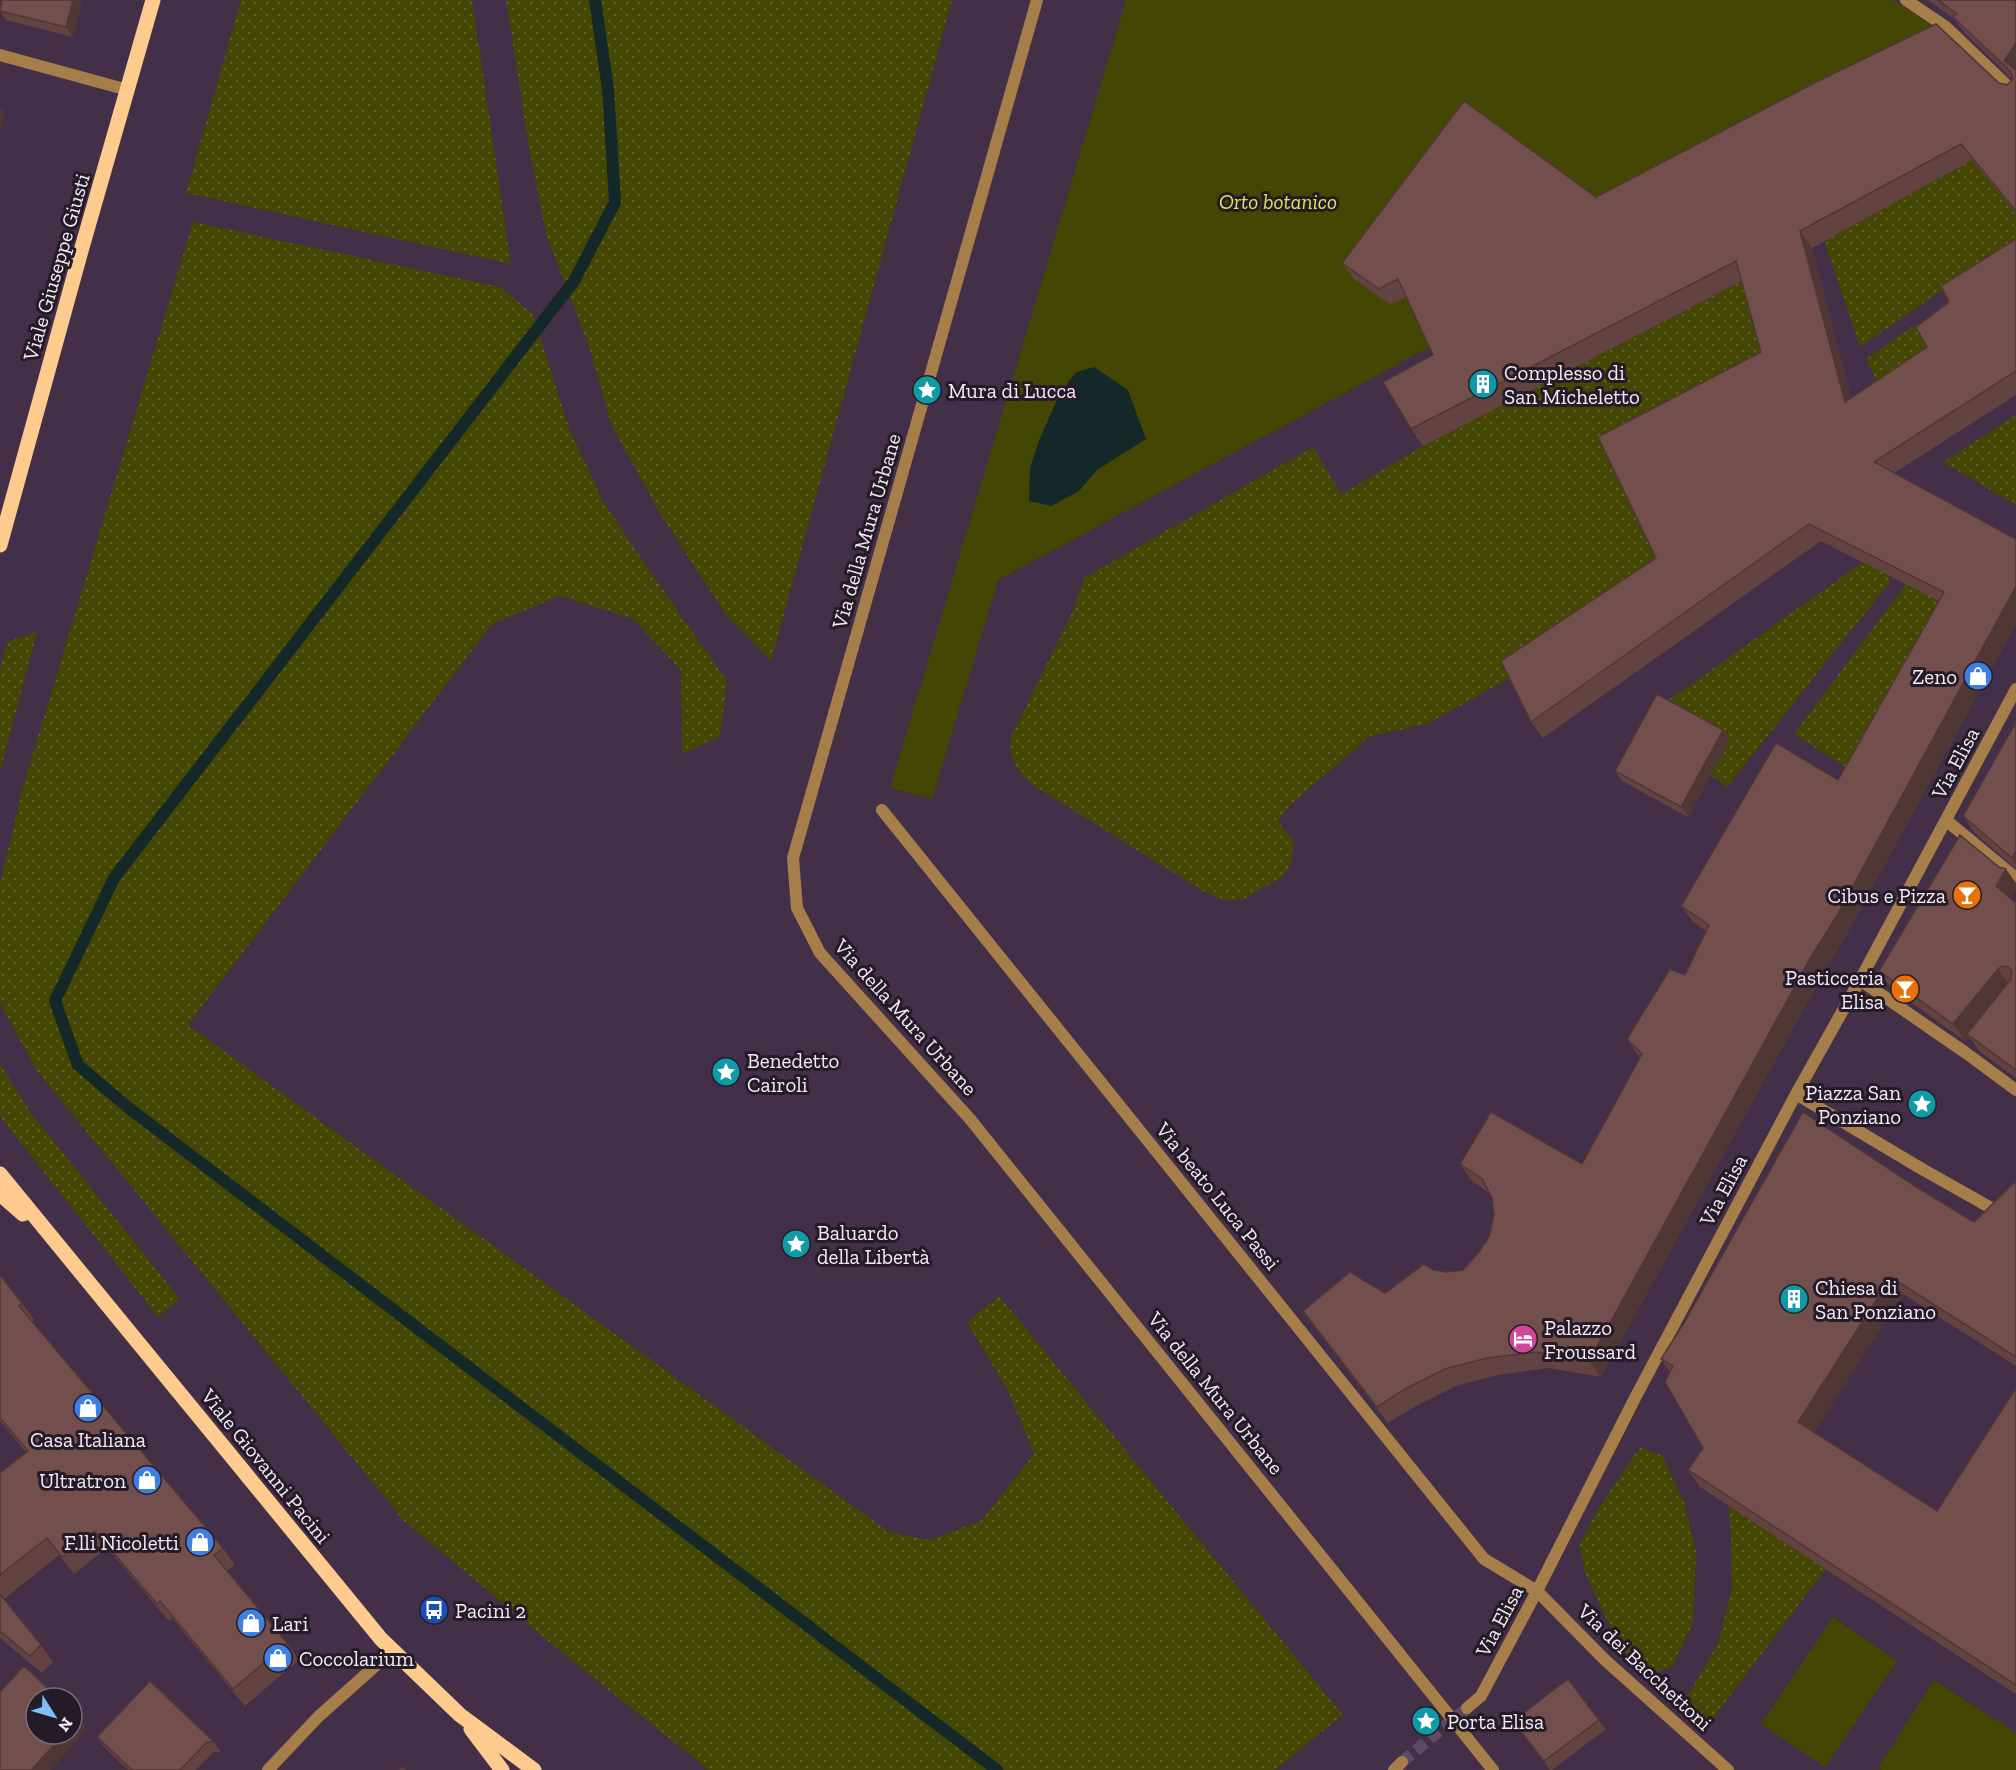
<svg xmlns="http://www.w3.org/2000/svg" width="2016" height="1770" font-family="'Zilla Slab',serif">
	<defs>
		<pattern id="grass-dots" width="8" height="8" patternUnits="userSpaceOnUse" patternTransform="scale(1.5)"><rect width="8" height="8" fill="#444603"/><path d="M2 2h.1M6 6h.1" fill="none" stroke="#606128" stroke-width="1.8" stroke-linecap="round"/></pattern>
	</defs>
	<rect width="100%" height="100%" fill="#432f47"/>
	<path fill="url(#grass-dots)" d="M241,0H472L511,264L186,193Z
		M506,0H952L771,661L726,615L659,512L611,424L589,347L546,234L528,143Z
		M1972,160L2016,213V239L1860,347L1824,241Z
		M193,222L500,287L533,314L569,428L603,501L656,580L727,681L720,737L682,754L681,670L633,619L560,596L492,624L188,1025L889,1532L930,1540L982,1520L1034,1454L1009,1393L967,1322L999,1296L1343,1715L1277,1768L1274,1770H709L566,1656L403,1520L37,1071L0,1003V884L22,790Z
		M1748,278L1772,368L1671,572L1512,677L1427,724L1370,736L1289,806L1278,822L1293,839L1292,859L1288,870L1282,877L1244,899L1226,901L1203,891L1031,784C1014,769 1012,762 1010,739L1073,611L1084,578L1313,447L1341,494L1423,446Z
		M1916,324L1939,363L1885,399L1866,359Z
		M2016,415V505L1943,462Z
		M1863,562L1889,575V583L1727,787L1711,775L1729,740L1663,704Z
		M1906,584L1956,609L1861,777L1794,734Z
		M37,632L0,772V670L7,642Z
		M0,1064L31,1113L180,1299L158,1317L2,1119L0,1115Z
		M1640,1447L1662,1456L1684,1502L1696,1551L1693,1623L1672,1667L1648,1674L1633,1666L1607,1620L1586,1575L1579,1546L1598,1509Z
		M1728,1505L1826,1569L1708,1725L1683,1704L1718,1643L1732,1588L1731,1530Z"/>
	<path fill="#444603" d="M1126,0H1893L1940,30L1824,134L998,580L932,799L890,788Z
		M1833,1617L1897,1661L1825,1767L1761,1724Z
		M1934,1680L2016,1733V1770H1882L1878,1768Z"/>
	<path fill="#142729" d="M1094,367L1128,390L1146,439L1097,470L1079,491L1051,506L1029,501L1030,468L1040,438L1060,393L1076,372Z"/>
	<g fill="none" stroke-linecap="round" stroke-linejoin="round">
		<path stroke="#142729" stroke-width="12" d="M595,0L608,89L615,202L574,281L114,878L55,1001L78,1065L130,1109L997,1770"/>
		<path stroke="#5e4b62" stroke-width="12" stroke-dasharray="12 6" stroke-linecap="butt" d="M1402,1762L1467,1708"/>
		<path stroke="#a67e4a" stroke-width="12" d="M1037,0L793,858L797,908L820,953L970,1119L1493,1770"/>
		<path stroke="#a67e4a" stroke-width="12" d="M1906,0L1946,27L2016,94
			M0,55L128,90
			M882,810L1484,1559L1537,1591L1605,1660L1728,1770
			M1947,821L2016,878
			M1860,980L1966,1053L2016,1090
			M1796,1094L1922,1169L2000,1213L2016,1194
			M1467,1708L1481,1696L1537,1591L1635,1398L1796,1094L1860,980L2016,689
			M268,1770L318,1717L392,1651
			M1394,1770L1402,1762"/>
		<path stroke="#fccb8d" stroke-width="15" d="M0,545L81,251L153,0
			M0,1174L381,1639L460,1715L534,1770
			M0,1194L23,1214
			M471,1729L502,1770"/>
	</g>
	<path fill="#624341" d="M82,0L73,37L6,20L0,11V9Z
		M1928,0H2016V213L1972,160L1812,248L1851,398L1927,347L1949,302L2016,239V395L1894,473L2016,539V624L1847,934L1823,974L1601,1377L1548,1368L1498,1375L1456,1386L1416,1406L1388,1423L1315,1328L1303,1311L1385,1293L1434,1270L1446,1272L1463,1270L1479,1252L1489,1237L1494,1215L1492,1198L1489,1193L1472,1181L1460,1164H1582L1640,1058L1627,1039L1685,975L1706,931L1693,922L1681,906L1838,780L1939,601L1821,541L1543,738L1531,722L1656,558L1761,352L1742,281L1423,446L1411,429L1433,355L1406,297L1391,305L1354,279L1342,263L1596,197L1999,83L2007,85L2012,79L1964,32L1955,20Z
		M2016,722V869L1975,833L1963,816Z
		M1730,740L1688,817L1622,781L1615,771Z
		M2016,883V889L2011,898L2016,903V1078L1979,1051L1969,1037L1965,1041L1891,988L1879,971Z
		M2016,1181V1366L1903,1294L1814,1432L1937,1511L2016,1388V1694L1700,1487L1688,1470L1703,1448L1670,1372L1661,1359L1918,1188L1974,1222Z
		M0,1275L22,1303L34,1320L32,1322L223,1548L235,1565L227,1571L287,1643L299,1660L245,1706L172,1618L169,1621L107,1548L74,1574L59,1555L4,1599L41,1645L53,1662L42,1673L0,1638V1473L26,1452L0,1421Z
		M1599,1720L1606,1729L1552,1770H1550L1513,1721Z
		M97,1737L214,1742L221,1752H214L196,1770H128L104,1747Z"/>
	<path fill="#503735" d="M73,0H82L73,37L66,27Z
		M2016,43V77L2004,61Z
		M0,106L5,114L0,134Z
		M1800,231L1812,248L1856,419L1845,402Z
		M2016,586V624L1847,934L1823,974L1601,1377L1589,1361Z
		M1723,730L1730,740L1688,817L1681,807Z
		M2016,851V864L2012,858Z
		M2006,869L2016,883V889L2008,903L1996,886Z
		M1998,969L2010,986L1967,1034L1969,1037L1965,1041L1953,1024Z
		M1891,1277L1903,1294L1810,1439L1798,1422Z
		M79,1718L87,1730L51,1770H31L64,1734H72V1725Z"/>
	<path fill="#724e4c" stroke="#503735" stroke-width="1.5" d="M2,0H73L66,27L0,11Z
		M1938,0H2016V43L2004,61L2016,70V211L1961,144L1800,231L1845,402L1927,347L1916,327L1949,302L1941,286L2016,239V371L1874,462L2016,539V586L1836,917L1811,957L1589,1361L1536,1352L1487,1358L1445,1369L1405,1389L1377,1407L1303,1311L1350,1272L1385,1293L1424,1264L1434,1270L1446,1272L1463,1270L1479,1252L1489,1237L1494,1215L1492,1198L1482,1179L1460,1164L1491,1112L1582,1164L1642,1054L1627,1039L1670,969L1685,975L1709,925L1681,906L1776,743L1838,780L1944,592L1809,524L1531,722L1501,661L1656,558L1598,437L1761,352L1736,261L1411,429L1383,382L1433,355L1398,279L1379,289L1342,263L1464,101L1596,197L1820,80L1936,24L1999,83L2007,85L2013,79L2011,72L1952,16L1957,14Z
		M1657,694L1723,730L1681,807L1615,771Z
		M2016,722V851L2012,858L1963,816Z
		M1960,835L1999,867L2006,869L1996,886L2016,903V1070L1967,1034L2011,979L2012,971L2009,967L2002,966L1998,969L1953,1024L1879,971Z
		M1803,1112L1918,1188L1974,1222L2016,1181V1357L1891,1277L1798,1422L1937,1511L2016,1388V1685L1688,1470L1703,1448L1665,1382L1673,1366L1661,1359L1684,1323Z
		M0,1275L22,1303L19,1306L223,1548L214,1555L287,1643L233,1689L160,1601L157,1604L95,1531L62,1557L47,1538L0,1575V1473L28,1451L0,1418Z
		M0,1594L41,1645L30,1656L0,1631Z
		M24,1666L58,1698H36V1734H64L31,1770H0V1692Z
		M1568,1679L1599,1720L1544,1761L1513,1721Z
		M150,1681L214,1742H207L180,1770H132L97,1737Z
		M72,1711L79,1718L72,1725Z
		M403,1766L406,1770H398Z"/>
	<defs>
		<g id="building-disc" transform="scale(1.5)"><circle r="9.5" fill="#0f9aa8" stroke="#241b26"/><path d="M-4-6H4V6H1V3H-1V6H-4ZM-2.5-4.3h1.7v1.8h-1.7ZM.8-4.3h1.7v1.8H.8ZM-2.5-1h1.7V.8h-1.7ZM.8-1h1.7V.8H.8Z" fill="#fff"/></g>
		<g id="sight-disc" transform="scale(1.5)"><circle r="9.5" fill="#0f9aa8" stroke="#241b26"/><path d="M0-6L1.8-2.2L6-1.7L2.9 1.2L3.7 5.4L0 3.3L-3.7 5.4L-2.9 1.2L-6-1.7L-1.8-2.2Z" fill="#fff"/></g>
		<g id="shop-disc" transform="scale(1.5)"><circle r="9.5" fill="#3f7fe0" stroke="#241b26"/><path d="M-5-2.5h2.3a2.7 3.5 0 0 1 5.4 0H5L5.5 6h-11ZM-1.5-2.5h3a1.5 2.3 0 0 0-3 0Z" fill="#fff"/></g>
		<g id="bar-disc" transform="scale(1.5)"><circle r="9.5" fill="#e8710a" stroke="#241b26"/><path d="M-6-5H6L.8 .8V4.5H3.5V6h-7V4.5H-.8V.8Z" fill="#fff"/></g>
		<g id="hotel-disc" transform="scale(1.5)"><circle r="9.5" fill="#d1479c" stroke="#241b26"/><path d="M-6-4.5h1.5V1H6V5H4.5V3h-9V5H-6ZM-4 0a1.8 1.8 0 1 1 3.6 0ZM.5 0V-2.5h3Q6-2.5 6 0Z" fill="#fff"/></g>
		<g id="bus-disc" transform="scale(1.5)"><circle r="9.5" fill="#1a4fb4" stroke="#241b26"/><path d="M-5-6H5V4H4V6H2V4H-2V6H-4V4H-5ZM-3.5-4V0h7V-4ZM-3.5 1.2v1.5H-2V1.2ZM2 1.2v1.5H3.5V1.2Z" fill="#fff"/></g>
	</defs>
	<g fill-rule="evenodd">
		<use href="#building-disc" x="1483" y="384"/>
		<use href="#sight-disc" x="927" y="390"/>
		<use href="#shop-disc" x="1978" y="676"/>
		<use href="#bar-disc" x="1967" y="895"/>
		<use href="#bar-disc" x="1905" y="989"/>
		<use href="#sight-disc" x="726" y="1072"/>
		<use href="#sight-disc" x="1922" y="1104"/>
		<use href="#sight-disc" x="796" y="1244"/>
		<use href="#building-disc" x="1794" y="1299"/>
		<use href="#hotel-disc" x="1523" y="1339"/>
		<use href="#shop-disc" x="88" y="1408"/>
		<use href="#shop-disc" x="147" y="1480"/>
		<use href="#shop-disc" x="200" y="1542"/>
		<use href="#bus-disc" x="434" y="1610"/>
		<use href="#shop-disc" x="251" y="1623"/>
		<use href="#shop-disc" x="278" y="1658"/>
		<use href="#sight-disc" x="1426" y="1721"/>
	</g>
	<g text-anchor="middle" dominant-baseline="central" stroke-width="6" stroke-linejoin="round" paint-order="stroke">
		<g font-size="21" font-style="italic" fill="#dde55c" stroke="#241b26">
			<text x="1278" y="201">Orto botanico</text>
		</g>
		<g font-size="21" fill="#f6eaf9" stroke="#241b26">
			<text transform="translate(56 267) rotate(-74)">Viale Giuseppe Giusti</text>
			<text transform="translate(866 531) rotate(-74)">Via della Mura Urbane</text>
			<text transform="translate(1955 763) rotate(-62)">Via Elisa</text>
			<text transform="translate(906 1017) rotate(48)">Via della Mura Urbane</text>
			<text transform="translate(1723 1190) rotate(-62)">Via Elisa</text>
			<text transform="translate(1218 1196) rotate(51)">Via beato Luca Passi</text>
			<text transform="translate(1216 1393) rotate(51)">Via della Mura Urbane</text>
			<text transform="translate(266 1466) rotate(51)">Viale Giovanni Pacini</text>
			<text transform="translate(1499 1621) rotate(-62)">Via Elisa</text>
			<text transform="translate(1645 1667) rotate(43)">Via dei Bacchettoni</text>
		</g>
		<g font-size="21" fill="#f6eaf9" stroke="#241b26" text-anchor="start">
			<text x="1504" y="372">Complesso di<tspan x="1504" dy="24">San Micheletto</tspan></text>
			<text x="948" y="390">Mura di Lucca</text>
			<text x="1957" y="676" text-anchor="end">Zeno</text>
			<text x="1946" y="895" text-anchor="end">Cibus e Pizza</text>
			<text x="1884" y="977" text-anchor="end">Pasticceria<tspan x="1884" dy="24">Elisa</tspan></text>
			<text x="747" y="1060">Benedetto<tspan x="747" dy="24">Cairoli</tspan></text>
			<text x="1901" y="1092" text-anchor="end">Piazza San<tspan x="1901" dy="24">Ponziano</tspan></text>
			<text x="817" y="1232">Baluardo<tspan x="817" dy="24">della Libertà</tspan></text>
			<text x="1815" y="1287">Chiesa di<tspan x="1815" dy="24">San Ponziano</tspan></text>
			<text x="1544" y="1327">Palazzo<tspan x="1544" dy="24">Froussard</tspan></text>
			<text x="88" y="1439" text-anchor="middle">Casa Italiana</text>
			<text x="126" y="1480" text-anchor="end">Ultratron</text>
			<text x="179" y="1542" text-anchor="end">F.lli Nicoletti</text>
			<text x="455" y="1610">Pacini 2</text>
			<text x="272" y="1623">Lari</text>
			<text x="299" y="1658">Coccolarium</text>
			<text x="1447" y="1721">Porta Elisa</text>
		</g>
	</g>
	<g transform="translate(54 1716) rotate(127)"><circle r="28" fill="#241b26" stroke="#786e7a" stroke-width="1.5"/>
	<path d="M0-4.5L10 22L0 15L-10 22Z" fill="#7abff8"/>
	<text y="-9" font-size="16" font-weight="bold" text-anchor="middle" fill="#f6eaf9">N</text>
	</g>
</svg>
